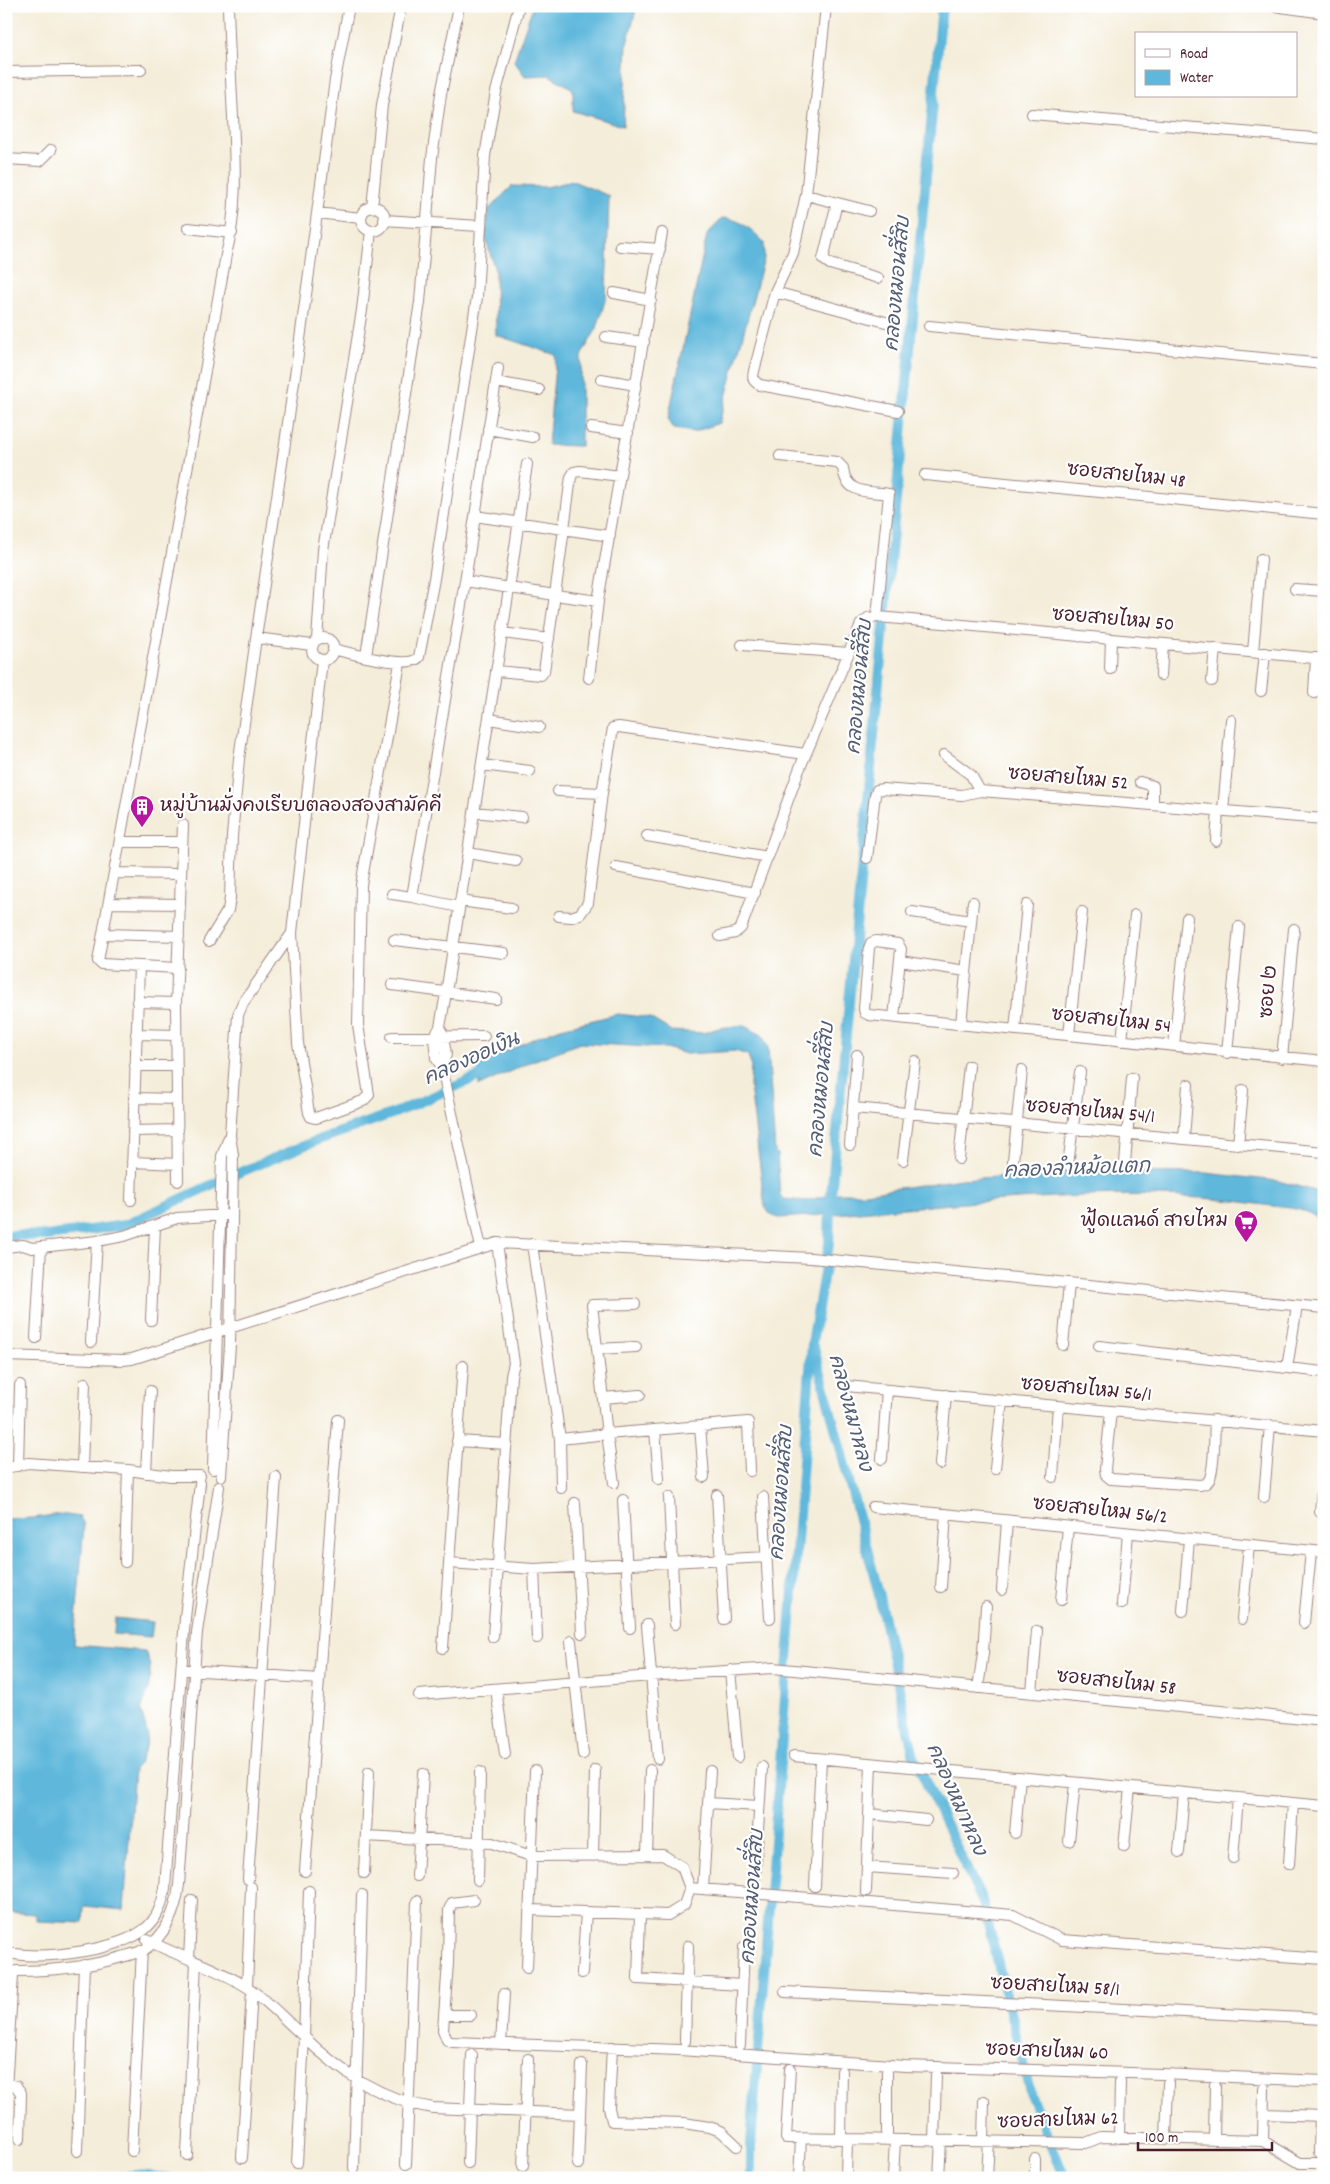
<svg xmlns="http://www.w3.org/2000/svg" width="1330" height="2184" font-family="Dekko,'Playpen Sans Thai',sans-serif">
	<rect width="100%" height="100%" fill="#fff"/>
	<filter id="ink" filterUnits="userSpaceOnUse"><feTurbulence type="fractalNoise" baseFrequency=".02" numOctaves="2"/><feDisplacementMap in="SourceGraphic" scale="10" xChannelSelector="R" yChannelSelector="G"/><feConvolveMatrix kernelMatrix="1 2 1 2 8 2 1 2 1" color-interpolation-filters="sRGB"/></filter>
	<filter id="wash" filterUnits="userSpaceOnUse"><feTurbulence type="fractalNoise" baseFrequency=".0096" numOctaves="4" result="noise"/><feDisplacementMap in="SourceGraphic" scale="20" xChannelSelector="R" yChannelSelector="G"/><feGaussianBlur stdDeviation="1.12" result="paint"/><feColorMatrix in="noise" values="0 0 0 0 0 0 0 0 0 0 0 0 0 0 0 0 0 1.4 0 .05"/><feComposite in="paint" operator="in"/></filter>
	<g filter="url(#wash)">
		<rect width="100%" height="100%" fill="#f4edd9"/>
		<path fill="#5fb8dc" stroke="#546c84" d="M533,6H637L627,44L623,126L573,111V89L549,75L525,76L514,61Z
			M573,181L609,196L606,297L597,328L581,356V446L548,445L556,355L496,335L495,270L485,237L489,209L512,186L546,187Z
			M722,218C742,219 750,229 764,242V258L719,423L694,432L674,429L668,419L707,235Z
			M618,1014L650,1018L671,1031L703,1033L719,1028L742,1025L762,1035L768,1048L775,1152L777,1154L780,1195L783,1199L804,1201L839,1193H865L961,1179L1087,1172L1205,1173L1278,1181L1323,1193L1324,1225C1311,1207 1285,1208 1265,1205C1105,1181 940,1208 779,1218L771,1215L765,1208L750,1086L751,1065L748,1055L735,1051L686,1054L666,1048L580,1043L530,1062L479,1086L478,1064L535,1038L561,1028Z
			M60,1514L80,1517L84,1525L74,1645L145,1651L150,1666V1677L148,1691L141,1710L147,1733L146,1747L139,1764L134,1769L124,1910L84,1906L83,1923L36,1921V1914L6,1912V1519L34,1518Z
			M115,1618L153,1622L151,1637L114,1634Z"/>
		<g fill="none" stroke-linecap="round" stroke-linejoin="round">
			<path stroke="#5fb8dc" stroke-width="10" d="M6,1235L47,1236L125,1225L226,1178L318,1140L397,1112L491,1071
				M814,1348L877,1587L914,1757L983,1903L1031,2096L1065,2178
				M111,2178L134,2175L169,2178
				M751,2178V2144L812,1343L829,1244L830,1206L942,6"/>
		</g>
	</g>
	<g filter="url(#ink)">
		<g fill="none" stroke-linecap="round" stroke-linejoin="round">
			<g stroke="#9f8682" stroke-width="12">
				<path id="minor" d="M826,6L806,195L869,211
					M1274,6L1324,13
					M6,72L141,70
					M1032,114L1324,139
					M6,159L40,161L51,150
					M806,195L793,253L775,292L893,324
					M837,203L823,259L830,264L878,278
					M361 219a12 12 0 1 1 24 0a12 12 0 1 1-24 0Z
					M372,208L382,105L401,6
					M317,213L361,218
					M384,220L480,226
					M188,228L232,233
					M620,246L660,249
					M775,292L754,371C752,379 753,381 760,385L898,411
					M614,293L651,300
					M929,326L1324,364
					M606,337L644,342
					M601,379L636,385
					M496,382L539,390
					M591,428L628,433
					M488,429L533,437
					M780,456L837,462L843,468C846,495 868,491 889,494L877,617
					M925,475L1324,514
					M475,516L610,536
					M465,581L498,368
					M1295,589L1324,591
					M598,601L555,595L571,477L574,472L580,471L620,476
					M502,633L549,639
					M256,638L296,369L335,80L349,6
					M312 649a11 11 0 1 1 22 0a11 11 0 1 1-22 0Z
					M317,640L323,550L362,310L371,231
					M742,645L849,653
					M333,649C349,653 410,670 419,657L434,579L477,297L485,156L496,92L519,6
					M1253,652L1261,559
					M366,656L420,302L432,158L441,94L459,6
					M1110,669L1111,639
					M1161,675L1163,644
					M589,678L598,601L662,233
					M1212,681L1215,648
					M1261,691L1265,653
					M1314,693L1316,658
					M489,719L539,727
					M944,755L971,775L980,791
					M482,765L530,771
					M1140,782L1153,786V804
					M558,791L602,793
					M1223,811L1231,720
					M474,812L522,817
					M647,836L768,857
					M1216,841L1218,811
					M120,842H182
					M468,853L516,861
					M867,858L875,795L877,790L883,789L962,795L980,791L1324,819
					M616,867L755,893
					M115,873L181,874
					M392,894L412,897
					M460,901L511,908
					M109,903L180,904
					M459,907L412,897L465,581L555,595L544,671L541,675L496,671
					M912,912L971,921
					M559,916L571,917L580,914L588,903L602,793L613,728L619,727L805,754
					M292,933L298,1043L309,1113L311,1117L316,1118L363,1101L369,1095L358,1025L361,885L400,663
					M103,934L179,936
					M720,936L735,933L741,928L799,770L861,624L868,618L879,617L1324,659
					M394,940L504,953
					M209,941L228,910L230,898L232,836L239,759L256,638L312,645
					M900,961L966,971
					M178,968L101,964L98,961L226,255C238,209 235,164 233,117C231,80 229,43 228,6
					M392,985L496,999
					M137,1002L176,1003
					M894,1017L901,949L898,944L876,941L871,943L869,948L864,1009L865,1013L869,1015L1324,1061
					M961,1024L973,902
					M1015,1030L1027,905
					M442,1032L446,1054L442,1067
					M136,1034L176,1035
					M1069,1035L1082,912
					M392,1037L484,1036
					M1122,1041L1135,915
					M1174,1046L1187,918
					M1227,1053L1239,927
					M1282,1058L1294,929
					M135,1066H177
					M134,1098L177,1099
					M854,1108L1324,1152
					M133,1131L178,1130
					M1184,1139L1188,1085
					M850,1145L857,1055
					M1238,1145L1243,1090
					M959,1159L969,1066
					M903,1160L915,1061
					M1013,1161L1022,1070
					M132,1162L178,1164
					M1125,1163L1132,1078
					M1068,1165L1080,1072
					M178,1181L176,1003L183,825
					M131,1200L139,966
					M532,1244L560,1439L561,1488
					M6,1247L23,1245L32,1248L97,1241L124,1236L177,1218L225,1215
					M481,1248L442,1067L436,1058L434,1038L440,1027L446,993L509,589L527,464
					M151,1320L155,1226
					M36,1338L41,1247
					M91,1342L97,1241
					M1063,1345L1069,1284
					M1099,1346L1287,1368L1297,1306
					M597,1349L636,1347
					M6,1356L123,1360L132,1359L497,1243L811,1258L1324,1308
					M1287,1368L1324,1372
					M846,1386L1324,1431
					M603,1398L640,1395
					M1111,1411L1105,1469L1106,1475L1111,1479L1200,1485C1205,1484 1208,1483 1210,1478C1215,1464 1214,1436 1215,1420
					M700,1426L704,1477
					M655,1430L659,1479
					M560,1439L607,1434L592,1305L635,1304
					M457,1441L507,1444
					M882,1459L887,1390
					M940,1464L946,1395
					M18,1466L20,1385
					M82,1467L85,1383
					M6,1468L28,1463L128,1470L171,1476H200
					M213,1469L222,1156L230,1135L238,1015L243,1003L292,933L322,660
					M995,1469L1002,1401
					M146,1473L150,1391
					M221,1476L230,1345L233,1155L230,1136
					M1053,1477L1058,1406
					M614,1483L607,1434L748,1422L750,1471
					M717,1495L724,1619
					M669,1497L675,1624
					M763,1497L770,1618
					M1264,1497L1270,1425
					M623,1500L630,1628
					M575,1503L582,1633
					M873,1507L1324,1552
					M1320,1512L1324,1467
					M125,1562L128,1470
					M449,1563L534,1569L767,1557
					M534,1569L537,1638
					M941,1587L946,1514
					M1002,1590L1007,1521
					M1061,1600L1068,1527
					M1122,1604L1128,1533
					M1183,1611L1189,1539
					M1242,1619L1249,1545
					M1304,1623L1311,1551
					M647,1625L658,1759
					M493,1637L511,1376L514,1363L497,1243
					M571,1641L583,1754
					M443,1648L463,1366
					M188,1670L319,1679
					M730,1670L738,1757
					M978,1688L983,1653L986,1607
					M496,1689L505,1754
					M1032,1693L1037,1631
					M419,1695L663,1675L773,1668L1324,1721
					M794,1756L1324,1806
					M708,1803L759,1806
					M870,1814L926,1820
					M1015,1833L1020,1777
					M366,1836L492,1843L531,1856L663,1855L682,1867L690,1888L684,1905L668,1915L530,1910
					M1069,1841L1075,1783
					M1124,1846L1130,1788
					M1179,1852L1184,1793
					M647,1855L650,1770
					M593,1856L595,1770
					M1233,1858L1238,1798
					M1289,1864L1293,1803
					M867,1867L953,1873
					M305,1871L338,1420
					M364,1873L369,1772
					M417,1876L423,1774
					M755,1877L762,1767
					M248,1879L276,1477
					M478,1880L480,1772
					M815,1886L821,1759
					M690,1888L1013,1915L1062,1940L1324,1959
					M703,1889L710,1771
					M866,1891L871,1764
					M474,1900L452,1903L449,1910L448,1963L443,2030L447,2040L452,2042L680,2050L905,2066L1162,2074L1324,2081
					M640,1914L638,1979L742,1985
					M147,1940C179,1957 216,1967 247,1987C267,2000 284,2019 302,2035C340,2072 381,2100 433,2108L580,2114
					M15,1954C48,1959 119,1950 145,1929C158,1918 162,1904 165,1888L185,1618L200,1483
					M189,1959L192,1900
					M527,1968L535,1771
					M16,1971C52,1971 88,1967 122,1957C129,1955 137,1953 144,1950C166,1936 176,1910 179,1885L197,1632L219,1487
					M582,1973L586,1912
					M247,1987L251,1887
					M785,1992L1324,2019
					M444,2015H471
					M685,2041L688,1946
					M501,2044L504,1994
					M740,2045L744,1947
					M612,2047L609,2108L612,2121L684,2123L709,2127L721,2131L737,2146
					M790,2069L786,2138L1086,2143L1101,2137L1263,2141L1300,2163H1324
					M7,2084L16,2086L21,2093L20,2139
					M6,2089L13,1975
					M1264,2114L1324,2116
					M1119,2138L1120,2081
					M841,2139L842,2071
					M1166,2139L1168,2083
					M887,2140V2072
					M1214,2140L1215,2085
					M934,2141L936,2075
					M983,2141L984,2101
					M1263,2141L1264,2088
					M77,2151L84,1965
					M132,2151L142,1950
					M1319,2152L1320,2116
					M187,2155L196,1962
					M242,2158L252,1991
					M297,2163L304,2038L309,1891
					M468,2163L472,2055
					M406,2164L417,1901
					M578,2164L582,2065
					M523,2166L528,2059
					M354,2168L362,1895
					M799,2178L801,2139
					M846,2178L847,2139
					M893,2178L895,2140
					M939,2178L941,2141
					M987,2178L989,2141
					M1035,2178V2159"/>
			</g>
			<use href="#minor" stroke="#fff" stroke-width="10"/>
		</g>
	</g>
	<defs>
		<g id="building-pin" transform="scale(1.25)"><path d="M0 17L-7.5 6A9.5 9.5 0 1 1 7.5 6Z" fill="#b5179e" stroke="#fff"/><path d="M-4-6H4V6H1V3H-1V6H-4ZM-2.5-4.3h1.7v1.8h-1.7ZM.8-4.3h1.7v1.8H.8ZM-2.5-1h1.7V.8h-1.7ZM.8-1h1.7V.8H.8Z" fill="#fff"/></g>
		<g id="supermarket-pin" transform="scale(1.25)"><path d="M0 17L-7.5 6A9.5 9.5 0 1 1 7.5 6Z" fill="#b5179e" stroke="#fff"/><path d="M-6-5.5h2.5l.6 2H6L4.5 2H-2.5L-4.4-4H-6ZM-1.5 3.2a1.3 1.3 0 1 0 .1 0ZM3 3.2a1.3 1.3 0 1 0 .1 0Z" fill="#fff"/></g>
	</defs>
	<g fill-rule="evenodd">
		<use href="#building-pin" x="142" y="807"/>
		<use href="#supermarket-pin" x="1246" y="1222"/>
	</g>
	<g text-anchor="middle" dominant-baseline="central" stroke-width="4.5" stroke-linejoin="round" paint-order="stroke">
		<g font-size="19" fill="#4a1f2b" stroke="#fff">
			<text transform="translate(1126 477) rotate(6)">ซอยสายไหม 48</text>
			<text transform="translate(1113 621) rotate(5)">ซอยสายไหม 50</text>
			<text transform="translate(1068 780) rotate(5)">ซอยสายไหม 52</text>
			<text transform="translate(1270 992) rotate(-85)">ซอย ๒</text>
			<text transform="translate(1111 1022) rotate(6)">ซอยสายไหม 54</text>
			<text transform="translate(1090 1113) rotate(5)">ซอยสายไหม 54/1</text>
			<text transform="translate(1086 1391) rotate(5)">ซอยสายไหม 56/1</text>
			<text transform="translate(1100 1512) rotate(6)">ซอยสายไหม 56/2</text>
			<text transform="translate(1116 1684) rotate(6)">ซอยสายไหม 58</text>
			<text transform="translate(1055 1988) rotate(3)">ซอยสายไหม 58/1</text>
			<text transform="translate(1047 2053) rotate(2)">ซอยสายไหม 60</text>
			<text transform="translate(1058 2122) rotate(-2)">ซอยสายไหม 62</text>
		</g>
		<g font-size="19" fill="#4a1f2b" stroke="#fff" text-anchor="start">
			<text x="160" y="807">หมู่บ้านมั่งคงเรียบตลองสองสามัคคี</text>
			<text x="1228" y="1222" text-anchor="end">ฟู้ดแลนด์ สายไหม</text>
		</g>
		<g font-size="20" font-style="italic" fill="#525c72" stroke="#fff">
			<text transform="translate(899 284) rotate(-85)">คลองหมอนสี่สิบ</text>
			<text transform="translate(861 687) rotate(-85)">คลองหมอนสี่สิบ</text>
			<text transform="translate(472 1060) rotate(-24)">คลองออเงิน</text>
			<text transform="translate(823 1090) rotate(-85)">คลองหมอนสี่สิบ</text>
			<text transform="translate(1077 1170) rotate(-2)">คลองลำหม้อแตก</text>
			<text transform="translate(849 1413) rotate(75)">คลองหมาหลง</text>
			<text transform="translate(783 1493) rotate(-86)">คลองหมอนสี่สิบ</text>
			<text transform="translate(955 1800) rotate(66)">คลองหมาหลง</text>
			<text transform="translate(754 1897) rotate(-86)">คลองหมอนสี่สิบ</text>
		</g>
	</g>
	<rect width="1330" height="2184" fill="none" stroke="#fff" stroke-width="25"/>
	<rect x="1135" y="32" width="162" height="65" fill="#ffffff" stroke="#b7a5aa"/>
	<rect x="1145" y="49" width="25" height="8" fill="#ffffff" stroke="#b7a5aa"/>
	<text x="1180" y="58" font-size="15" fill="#4a1f2b">Road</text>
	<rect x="1145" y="70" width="25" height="15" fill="#5fb8dc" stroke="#b7a5aa"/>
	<text x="1180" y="82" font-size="15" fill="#4a1f2b">Water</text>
	<path d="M1138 2142v8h134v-8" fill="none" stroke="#4a1f2b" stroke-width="2.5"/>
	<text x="1145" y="2142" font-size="15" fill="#4a1f2b" stroke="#ffffff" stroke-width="4" paint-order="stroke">100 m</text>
</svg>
